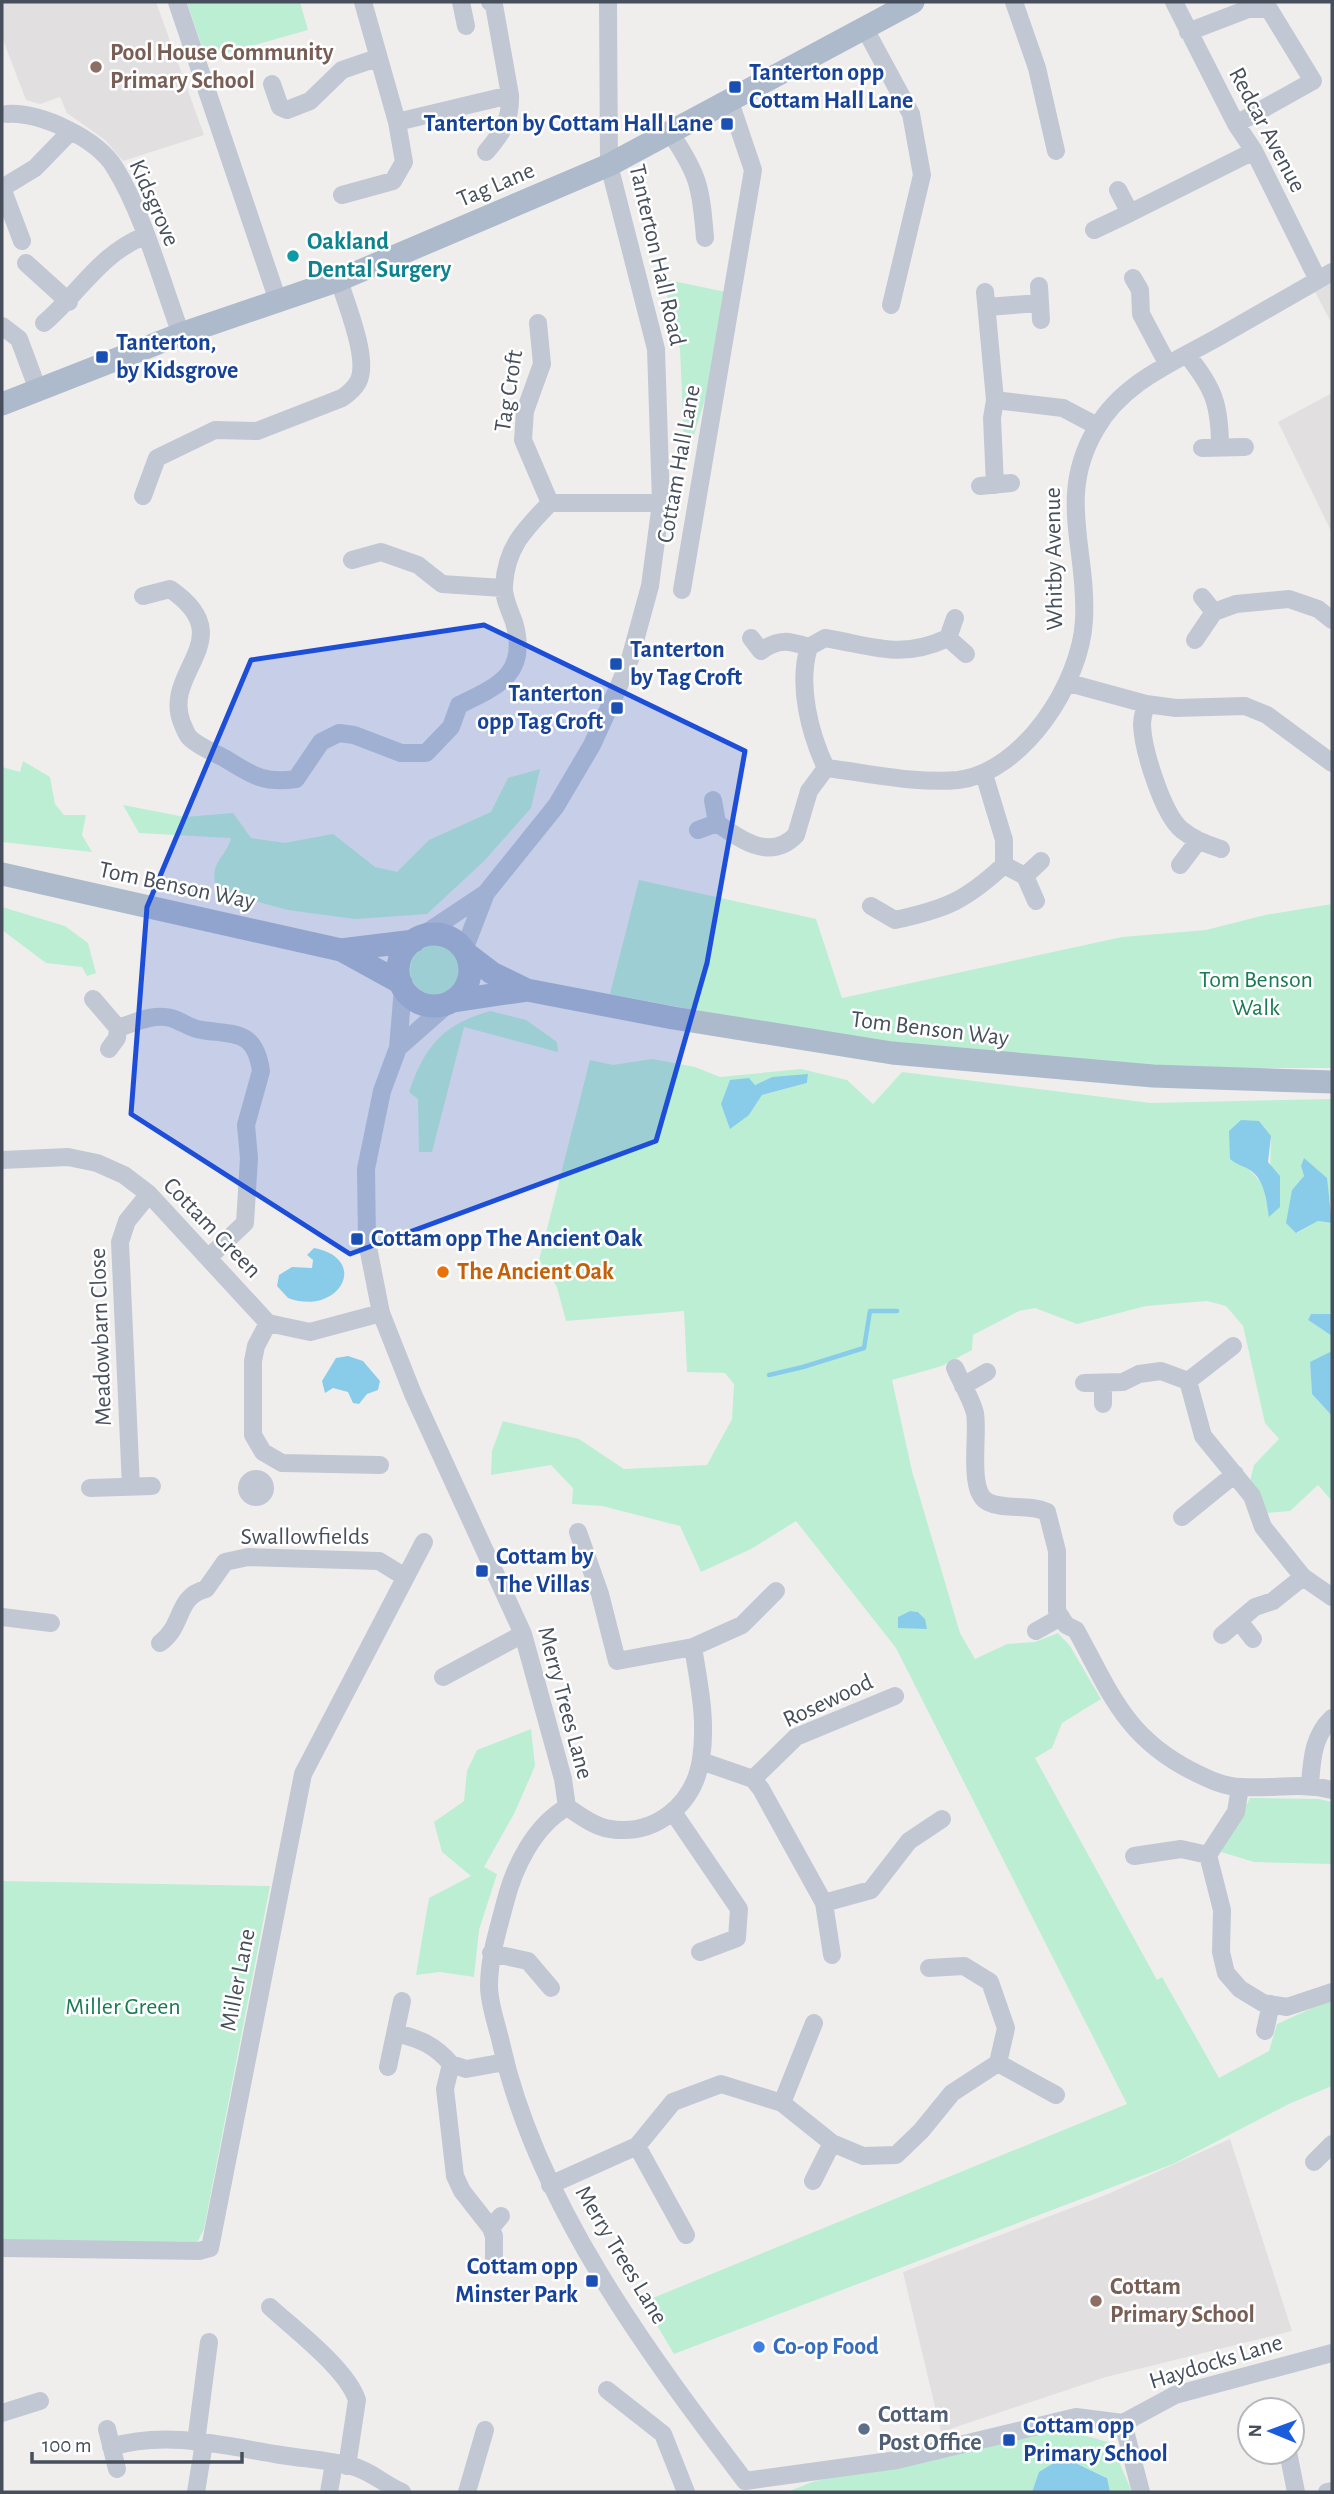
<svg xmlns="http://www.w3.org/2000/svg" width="1334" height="2494" font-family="'Alegreya Sans',sans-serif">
	<rect width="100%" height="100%" fill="#f0eeed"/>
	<path fill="#e1dfdf" d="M2,2H156L204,135L123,161L105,140L67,113L60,97L40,104L26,100L2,37Z
		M1332,283V324L1315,292Z
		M1332,393V533L1278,422Z
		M1230,2139L1292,2331L1106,2377L941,2432L903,2272L1108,2194Z"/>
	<path fill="#bceed4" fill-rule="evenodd" d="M187,2H300L308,30L206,59Z
		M663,279L726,292L714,370L685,465L680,349Z
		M23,761L50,777L55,804L64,815H86L82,835L92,852L2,842V767L20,772Z
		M540,769L531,808L485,860L427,914L355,919L288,910L225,893L215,884C211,860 226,858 231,838L139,833L123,805L185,817L233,813L251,838L285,843L333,834L375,867L397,872L429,840L491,812L508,778Z
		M639,880L816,919L842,998L1122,937L1206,930L1265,915L1332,904V1068H1150L923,1053L610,994Z
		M2,907L65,926L88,943L96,973L87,976L82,967L46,963L2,930Z
		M410 970a25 25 0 1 1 50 0a25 25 0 1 1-50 0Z
		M490,1011L526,1020L557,1042L558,1052L464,1027L432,1152H419L418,1099L409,1092C425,1046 442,1025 490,1011Z
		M652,1059L695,1067L720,1077L801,1069L847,1080L873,1104L902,1072L1151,1103L1332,1099V1205L1326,1190L1301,1166L1304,1176L1292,1191L1297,1233L1318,1221L1332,1223V1314H1311L1308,1320L1332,1336V1351L1310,1363L1312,1394L1332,1416V1501L1318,1485L1290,1511L1266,1513L1250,1481L1254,1465L1279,1439L1265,1423L1243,1326L1226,1306L1207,1301L1146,1306L1077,1324L1035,1308L1019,1311L973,1335L972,1350L942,1366L892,1380L912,1471L960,1633L975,1659L1007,1644L1035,1642L1058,1633L1070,1646L1101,1699L1062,1723L1052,1748L1035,1758L1157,1980L1162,1977L1219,2078L1269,2051L1277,2024L1332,1999V2086L1291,2103L1173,2164L674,2354L643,2302L1127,2104L896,1648L796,1521L751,1549L701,1572L680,1526L602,1506L572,1504L573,1488L551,1465L491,1475L492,1451L503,1421L579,1439L624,1469L707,1465L732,1419L734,1384L725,1373L687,1372L684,1311L566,1321L557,1287L539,1260L590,1060L613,1065ZM808,1075L807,1083L762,1095L749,1115V1078L755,1085L772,1077ZM1271,1136L1269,1216L1263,1185L1249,1169ZM910,1611L918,1612L925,1619L898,1628L899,1617Z
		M531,1729L535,1766L514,1814L484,1867L497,1874L479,1930L474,1977L440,1972L416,1975L429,1898L471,1876L442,1852L434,1822L464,1801L467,1771L477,1750Z
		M1250,1798L1319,1799L1332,1802V1864L1254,1862L1221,1852Z
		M2,1881L270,1886L204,2229L197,2243L2,2240Z
		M1066,2430L1111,2443L1132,2492H1110L1106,2477C1077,2464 1068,2455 1039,2473L1032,2492H787L815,2481Z"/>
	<path fill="#89ccea" d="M808,1074L807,1083L762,1095L749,1115L730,1129L721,1104L730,1080L749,1078L755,1085L772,1077Z
		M1241,1120L1259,1121L1271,1136L1268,1162L1280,1176V1207L1269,1217C1266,1200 1265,1180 1250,1170C1242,1165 1237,1165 1230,1159L1229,1131Z
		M1304,1158L1327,1178L1332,1223L1318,1221L1296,1233L1286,1223L1292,1190L1304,1176L1301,1166Z
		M314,1248C371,1259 339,1317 288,1298L277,1286L279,1275L292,1267L312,1268L313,1260L307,1255Z
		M1311,1314H1332V1336L1308,1320Z
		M1332,1351V1416L1312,1394L1310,1362Z
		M348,1356L363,1361L380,1381L378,1390L367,1394L359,1404L353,1403L348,1392L333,1388L325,1393L322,1381L336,1358Z
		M910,1611L918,1612L925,1619L927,1629L898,1628V1617Z
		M1057,2461L1073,2462L1107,2478L1110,2492H1032L1039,2472Z"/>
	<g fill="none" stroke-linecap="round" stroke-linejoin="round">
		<path stroke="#89ccea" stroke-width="4.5" d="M769,1375L803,1367L864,1348L870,1311H897"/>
		<path stroke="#c1c8d3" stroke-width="18" d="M177,2L278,301
			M461,2L466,26
			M1014,2L1037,68L1056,151
			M1174,2L1236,124L1254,151L1318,280
			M864,27L911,114L922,175L891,305
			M1188,32L1248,9H1269L1313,81L1236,124
			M272,84L280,107L287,110L310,101L342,70L377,58
			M7,114C40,112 97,138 115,168C143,213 162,283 181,334
			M397,122L510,95L494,5L490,2
			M671,134C699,175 701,188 705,238
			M486,152C502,133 511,121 510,95
			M2,188L35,168L70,132
			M2,188L22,241
			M342,195L393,181L404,162L397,122L363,2
			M1130,213L1254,151
			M1094,230L1130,213L1118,190
			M26,263L69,302
			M1133,278L1140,290L1141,314L1167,363
			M1039,286L1041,320
			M985,292L995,400L992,418L995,485
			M987,307L1039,303
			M44,323C79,293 100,254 144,236
			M2,326L19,339L38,390
			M1187,355C1214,388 1220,405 1220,448
			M995,400L1063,408L1097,426
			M1202,448L1245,447
			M980,486L1011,483
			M143,496L157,458L215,430L257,431L342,398C348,394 354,389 358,382C370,360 346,304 339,280
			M550,503H661
			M352,560L381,552L418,565L442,584L503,588
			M682,590L753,170L730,102
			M143,596L170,589C243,639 161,671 182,723C184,727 186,734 189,737C197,746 215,753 226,759C252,775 264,784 296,779L321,742L339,733L354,735L401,753H426L451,727L459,705C499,686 529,673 514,622C510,611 503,597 504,586C506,547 525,529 550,503L523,440L525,411L542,364L538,323
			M1202,597L1214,612
			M751,638L761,651C779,638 789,641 809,647L825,638C874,646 900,660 948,638L955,618
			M948,638L966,654
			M1195,640L1214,612L1236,604L1289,599L1318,609L1332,620
			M809,647C797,685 810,734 826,768
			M1069,683L1146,704L1176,708L1245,706L1267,715L1332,763
			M1146,704C1144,711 1142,719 1142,725C1143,750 1163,815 1182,830C1194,840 1207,844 1221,849
			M713,800L717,823
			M698,830L717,823C740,839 770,862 796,835L809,791L826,768C869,773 916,784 958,780C1024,772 1081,682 1084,620C1088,549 1056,497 1096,429C1123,381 1177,361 1222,335C1258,314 1295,293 1332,272
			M1004,865L1025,876L1041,861
			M1180,865L1198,841
			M1025,876L1036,901
			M871,906L895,920C946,909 965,901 1004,865V840L984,774
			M420,937L486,893L556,806L592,745L618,688L630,659L650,586L661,503L656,349L609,165L608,2
			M464,950L486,893
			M403,988L398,1048L382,1091L366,1169L367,1242L381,1313L413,1394L523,1634L563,1779L567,1807C534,1826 514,1867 505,1903C498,1930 489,1957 489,1986C489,2004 497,2025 501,2043C536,2203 648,2353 745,2481
			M93,999L118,1028L117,1038L109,1049
			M118,1028C134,1023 154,1013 171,1018C182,1021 190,1029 202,1030C234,1035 255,1029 261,1071L246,1125L249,1158L245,1223L209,1257
			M398,1048L449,1003
			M2,1160L68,1157L97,1163L124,1175L149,1194L268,1323L310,1332L381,1313
			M268,1323L256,1346L253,1361V1435L263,1452L282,1463L380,1465
			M955,1368C961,1382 971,1398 975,1413C979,1435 967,1492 988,1502C1006,1511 1028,1503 1047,1512L1057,1551V1611L1066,1625L1076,1630C1110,1692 1125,1737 1192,1771C1208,1779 1224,1787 1242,1787C1273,1789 1302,1782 1332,1790
			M1188,1381L1233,1346
			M1084,1383L1123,1382L1139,1374L1161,1371L1188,1381L1203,1436L1252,1496L1263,1527L1303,1577L1332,1597
			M1103,1383V1404
			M963,1386L987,1372
			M247 1488a9 9 0 1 1 18 0a9 9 0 1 1-18 0Z
			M131,1487L120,1242L127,1221L149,1194
			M90,1488L152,1486
			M1182,1517L1235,1474
			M578,1532L600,1594L617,1661L693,1647
			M2,1617L51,1623
			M1239,1621L1253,1639
			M1036,1631L1061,1617
			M1222,1635L1255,1607L1273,1601L1303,1577
			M160,1643C185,1625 175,1597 206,1589L225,1562L248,1557L379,1561L405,1577
			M443,1677L523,1634
			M701,1761L753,1779L761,1789L824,1903L832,1955
			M753,1779L796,1737L895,1696
			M1310,1784C1312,1759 1313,1736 1332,1718
			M1240,1787L1236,1812L1208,1855L1222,1910L1221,1952L1226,1973L1240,1989L1263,2003L1287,2007L1332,1992
			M567,1807C579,1815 595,1827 610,1829C655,1836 694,1805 701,1759C707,1721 699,1684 693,1647L742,1625L776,1591
			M673,1812L739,1909L737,1938L700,1952
			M1134,1856L1181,1849L1208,1855
			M824,1903L871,1890L909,1841L942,1819
			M491,1953L528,1961L551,1988
			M1265,2031L1271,2004
			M396,2033C420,2039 435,2045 451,2064L445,2089L455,2176L462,2191L491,2228
			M998,2063L1056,2095
			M451,2064L466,2069L505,2062
			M388,2067L402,2001
			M782,2103L814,2023
			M637,2146L686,2235
			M1314,2162L1332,2144
			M813,2181L832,2143
			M550,2185L637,2146L673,2102L721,2084L782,2103L832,2143L863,2156L896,2155L921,2131L952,2093L998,2063L1006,2028L990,1982L964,1966L929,1968
			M2,2248L199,2251L210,2248L303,1774L424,1542
			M494,2264V2236L491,2228L501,2216
			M270,2307C295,2330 347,2369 357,2400L347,2466
			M607,2390L663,2434L686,2492
			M2,2413L40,2401
			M1123,2423L1141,2492
			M107,2429L117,2469
			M196,2442L209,2342
			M111,2447C167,2430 225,2446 281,2455C305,2459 331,2460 355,2467C372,2472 385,2485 402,2492
			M1288,2452L1296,2492
			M745,2481L897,2460L1076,2417L1123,2423L1175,2395L1332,2353
			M196,2492L204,2443
			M329,2492L334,2463
			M467,2492L485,2430
			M1327,2492L1332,2491"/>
		<path stroke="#adbacc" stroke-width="23" d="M2,404L181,334L339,280L609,165L913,2
			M2,874L341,950L401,983
			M398 970a36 36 0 1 1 72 0a36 36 0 1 1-72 0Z
			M341,950L414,941
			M467,954L492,973L527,990L673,1018L892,1053L1153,1076L1332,1082
			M452,1001L527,990"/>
	</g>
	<path fill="#1d4ed8" fill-opacity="0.2" stroke="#1d4ed8" stroke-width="5" stroke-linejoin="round" d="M484,625L745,751L707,963L656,1141L350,1254L131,1114L147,907L251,660Z"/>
	<g fill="#8d6e63" stroke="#fff" stroke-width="2.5">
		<circle cx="96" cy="67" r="7"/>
		<circle cx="1096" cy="2301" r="7"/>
	</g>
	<g fill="#1a4fb4" stroke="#fff" stroke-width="2.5">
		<rect x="728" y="80" width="14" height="14" rx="3.5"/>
		<rect x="720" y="117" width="14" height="14" rx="3.5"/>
		<rect x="95" y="350" width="14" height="14" rx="3.5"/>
		<rect x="609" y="657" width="14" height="14" rx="3.5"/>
		<rect x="610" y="701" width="14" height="14" rx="3.5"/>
		<rect x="350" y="1232" width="14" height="14" rx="3.5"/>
		<rect x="475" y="1564" width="14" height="14" rx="3.5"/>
		<rect x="585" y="2274" width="14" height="14" rx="3.5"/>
		<rect x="1002" y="2433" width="14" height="14" rx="3.5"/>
	</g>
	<circle fill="#0f9aa8" stroke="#fff" stroke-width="2.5" cx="293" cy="256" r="7"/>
	<circle fill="#e8710a" stroke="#fff" stroke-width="2.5" cx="443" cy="1272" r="7"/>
	<circle fill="#3f7fe0" stroke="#fff" stroke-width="2.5" cx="759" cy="2347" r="7"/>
	<circle fill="#5c6f8a" stroke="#fff" stroke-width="2.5" cx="864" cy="2429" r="7"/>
	<g text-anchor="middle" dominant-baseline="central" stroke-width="5" stroke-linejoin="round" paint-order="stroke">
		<g font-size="24" font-weight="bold" fill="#785e54" stroke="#fff" text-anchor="start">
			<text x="110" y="53">Pool House Community<tspan x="110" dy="28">Primary School</tspan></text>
			<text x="1110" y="2287">Cottam<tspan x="1110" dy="28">Primary School</tspan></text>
		</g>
		<g font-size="24" font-weight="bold" fill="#164399" stroke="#fff" text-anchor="start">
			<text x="749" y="73">Tanterton opp<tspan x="749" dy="28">Cottam Hall Lane</tspan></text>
			<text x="713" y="124" text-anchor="end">Tanterton by Cottam Hall Lane</text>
			<text x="116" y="343">Tanterton,<tspan x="116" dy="28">by Kidsgrove</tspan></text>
			<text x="630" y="650">Tanterton<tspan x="630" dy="28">by Tag Croft</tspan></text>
			<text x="603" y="694" text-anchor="end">Tanterton<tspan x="603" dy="28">opp Tag Croft</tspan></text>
			<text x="371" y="1239">Cottam opp The Ancient Oak</text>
			<text x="496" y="1557">Cottam by<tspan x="496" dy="28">The Villas</tspan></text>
			<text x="578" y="2267" text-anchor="end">Cottam opp<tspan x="578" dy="28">Minster Park</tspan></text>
			<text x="1023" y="2426">Cottam opp<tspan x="1023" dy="28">Primary School</tspan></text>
		</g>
		<g font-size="24" fill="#464f5b" stroke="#fff">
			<text transform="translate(1267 130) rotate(62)">Redcar Avenue</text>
			<text transform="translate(496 185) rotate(-23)">Tag Lane</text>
			<text transform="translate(154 203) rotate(66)">Kidsgrove</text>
			<text transform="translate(657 255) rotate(77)">Tanterton Hall Road</text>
			<text transform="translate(509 391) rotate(-81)">Tag Croft</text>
			<text transform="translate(679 464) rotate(-80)">Cottam Hall Lane</text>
			<text transform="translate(1054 559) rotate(-91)">Whitby Avenue</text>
			<text transform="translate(177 886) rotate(12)">Tom Benson Way</text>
			<text transform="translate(930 1029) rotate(7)">Tom Benson Way</text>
			<text transform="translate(212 1228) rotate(46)">Cottam Green</text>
			<text transform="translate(101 1337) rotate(-92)">Meadowbarn Close</text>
			<text x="305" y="1537">Swallowfields</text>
			<text transform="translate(828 1701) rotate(-25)">Rosewood</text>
			<text transform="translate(565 1703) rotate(75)">Merry Trees Lane</text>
			<text transform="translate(238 1980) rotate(-79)">Miller Lane</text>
			<text transform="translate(621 2255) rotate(59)">Merry Trees Lane</text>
			<text transform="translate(1216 2362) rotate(-17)">Haydocks Lane</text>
		</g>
		<g font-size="24" font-weight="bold" fill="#0d838f" stroke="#fff" text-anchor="start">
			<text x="307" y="242">Oakland<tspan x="307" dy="28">Dental Surgery</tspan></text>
		</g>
		<g font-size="24" fill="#187b53" stroke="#fff">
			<text x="1256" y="980">Tom Benson<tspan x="1256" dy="28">Walk</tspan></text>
			<text x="123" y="2007">Miller Green</text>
		</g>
		<g font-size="24" font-weight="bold" fill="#c56008" stroke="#fff" text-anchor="start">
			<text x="457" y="1272">The Ancient Oak</text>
		</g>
		<g font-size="24" font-weight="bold" fill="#366cbe" stroke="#fff" text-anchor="start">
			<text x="773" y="2347">Co-op Food</text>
		</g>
		<g font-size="24" font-weight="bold" fill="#4e5e75" stroke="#fff" text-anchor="start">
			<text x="878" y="2415">Cottam<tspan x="878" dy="28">Post Office</tspan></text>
		</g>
	</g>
	<rect width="1334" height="2494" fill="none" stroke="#464f5b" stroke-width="7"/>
	<g transform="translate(1271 2431) rotate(271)"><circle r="33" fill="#ffffff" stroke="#b5b9bd" stroke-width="2"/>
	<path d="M0-5L12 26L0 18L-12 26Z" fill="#1b5cdd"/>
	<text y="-10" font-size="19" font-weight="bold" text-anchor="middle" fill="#464f5b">N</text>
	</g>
	<path d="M32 2452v10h210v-10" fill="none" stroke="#464f5b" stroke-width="3.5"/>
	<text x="42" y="2452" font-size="21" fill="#464f5b" stroke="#ffffff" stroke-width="5" paint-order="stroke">100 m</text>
</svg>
